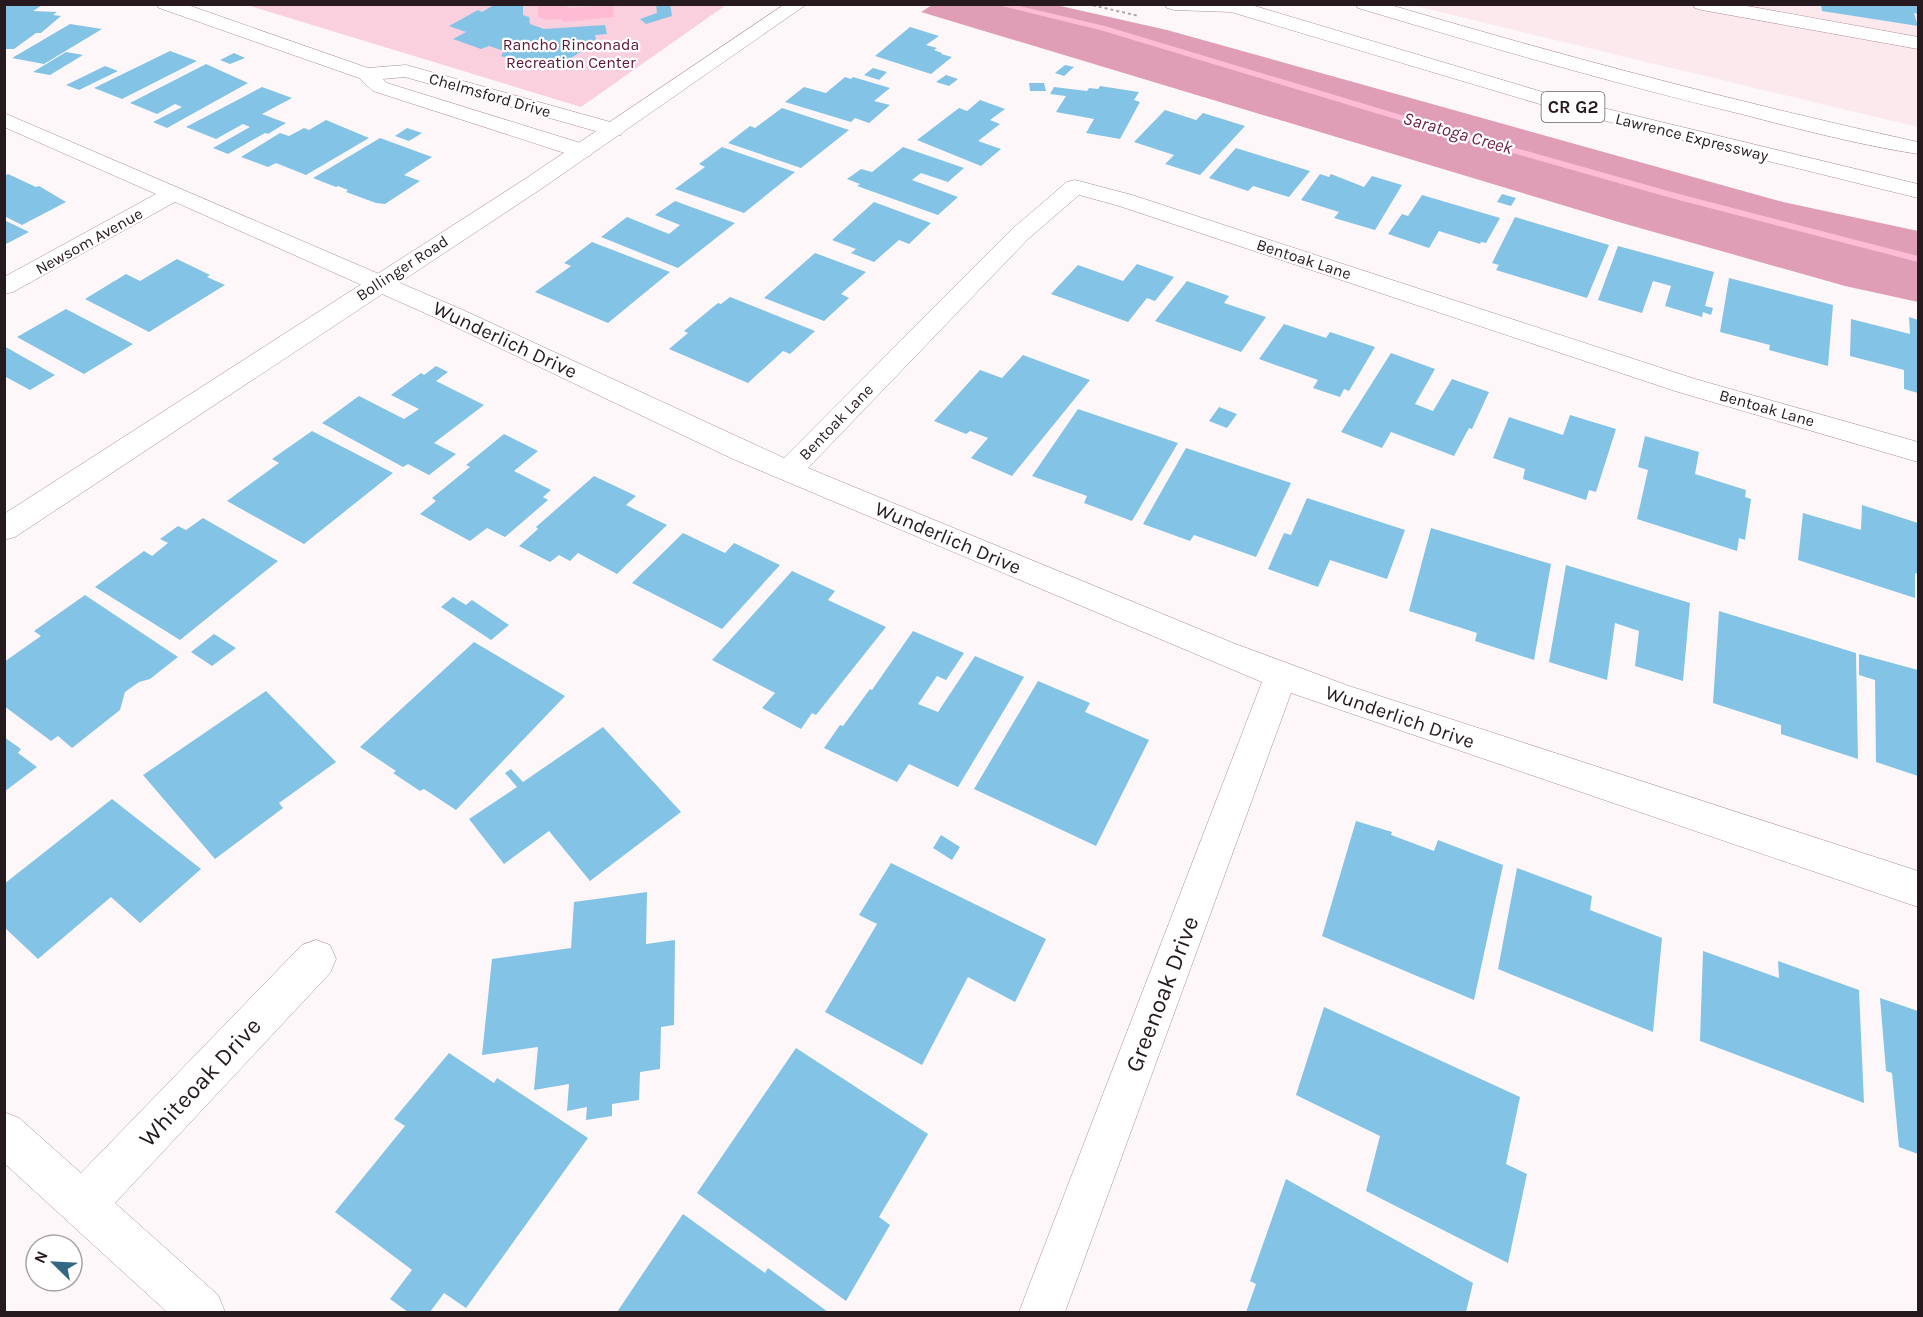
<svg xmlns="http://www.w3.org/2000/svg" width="1923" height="1317" font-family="Karla,sans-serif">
	<rect width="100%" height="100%" fill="#fef7f9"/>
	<path fill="#fbe9ee" d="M1412,5H1918V127L1497,26Z"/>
	<path fill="#fad0de" d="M247,5H726L581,107Z"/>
	<path fill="#df9eb5" d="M932,5H1056L1167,30L1783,202L1918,231V302L1845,286L1622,223L921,12Z"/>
	<path fill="#febbd3" d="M538,5H568L567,8L613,5L614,17L564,22L561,19L547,20L538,17Z"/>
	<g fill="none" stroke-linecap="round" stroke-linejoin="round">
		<path fill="#febbd3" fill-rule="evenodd" d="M994,4H1011L1105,26L1441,127L1679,194L1918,256V262L1671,198L1435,131L1100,30Z"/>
	</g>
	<path fill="#83c3e6" d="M4,4H44L33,11L57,12L53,15L61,16L41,33H36L14,49H4Z
		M505,4H523V15L529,17L530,24L544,29L605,25L607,34L595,35L596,39L585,46L589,47L561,64L542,58L530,66L501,56L504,51L489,46L481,49L453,39L466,32L449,26L478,10L482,12L492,6Z
		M656,4H670L672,16L646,24L640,19L657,13Z
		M1821,4L1918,5V14L1914,13L1918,26L1822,11Z
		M70,24L102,29L44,64L12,58Z
		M910,27L939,36L926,45L937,48L934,50L942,53L941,54L952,57L931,74L875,56Z
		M170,51L197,61L122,99L94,88Z
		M66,52L83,55L50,75L33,72Z
		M234,53L245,58L230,64L220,60Z
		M206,64L248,83L167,128L153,122L182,107L175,104L157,114L130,103Z
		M1065,65L1074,67L1064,76L1055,73Z
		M105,66L118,71L79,90L66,85Z
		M873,68L887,72L879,80L864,75Z
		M946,75L958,79L949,86L936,82Z
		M845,77L851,79L853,77L890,88L874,101L890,105L869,123L855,118L851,122L785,102L804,87L826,93Z
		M1029,83H1044L1046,91H1030Z
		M1100,86L1139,92L1134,100L1140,102L1120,139L1086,133L1094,119L1056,112L1066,96L1050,94L1054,87L1087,91L1089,88L1098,89Z
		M262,87L292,98L262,114L286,123L268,134L265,133L228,154L213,148L250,127L243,124L216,139L186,127Z
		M980,100L1005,109L990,120L1000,124L978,141L1001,149L981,166L917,140L959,108L967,111Z
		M782,108L849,130L801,168L728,143L750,126L755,128Z
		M1165,110L1196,120L1203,113L1245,126L1200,175L1165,164L1174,155L1134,142Z
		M326,120L369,138L306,175L276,163L268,167L241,157L280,133L289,136L304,128L309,130Z
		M407,128L422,133L409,141L395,136Z
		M380,138L432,157L404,175L420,181L385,204L376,203L346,192L348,190L338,186L336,187L313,178Z
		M722,147L795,172L744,213L675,189L705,167L699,164Z
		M903,147L964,168L948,182L921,173L912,180L958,197L938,215L857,186L860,184L847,179L861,169L872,172Z
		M1236,148L1310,171L1289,197L1253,186L1248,191L1209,178Z
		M8,174L36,187L39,186L66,202L22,225L4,216V176Z
		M1320,174L1329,177L1331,174L1364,187L1372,176L1402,185L1375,230L1334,218L1339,212L1301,200Z
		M1502,194L1516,198L1511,206L1497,202Z
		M1422,195L1500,218L1486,243L1481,242L1480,244L1439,231L1429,248L1388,234L1402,214L1408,216Z
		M675,201L735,223L678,268L601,237L627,217L669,234L680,225L655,215Z
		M874,202L931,223L909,244L899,240L874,262L851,253L856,249L832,240Z
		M1515,217L1609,245L1587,298L1496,270L1499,265L1492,263Z
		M4,220L29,232L4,245Z
		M592,242L670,272L608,323L535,292L571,266L564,263Z
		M1618,246L1714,272L1705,306L1713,308L1711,315L1703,312L1702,317L1665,306L1671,286L1653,281L1642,313L1598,300Z
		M815,253L866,272L841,294L849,298L824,321L764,298Z
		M177,259L210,275L207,277L225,285L149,332L85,299L126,274L140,281Z
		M1137,264L1174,277L1155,301L1147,298L1128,322L1051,294L1078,265L1123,281Z
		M1729,278L1833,305L1828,366L1769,350L1770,345L1720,332Z
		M1187,281L1229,296L1224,303L1266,317L1241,352L1155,321Z
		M730,297L815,331L790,354L783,351L748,383L669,349L688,333L684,331L718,303L721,304Z
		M66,309L133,344L84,374L17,337Z
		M1909,317L1918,320V393L1904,389V370L1850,356L1851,319L1910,334Z
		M1284,324L1326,338L1330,332L1375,347L1349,391L1344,389L1340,397L1313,388L1318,380L1259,359Z
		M4,346L55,375L30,390L4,376Z
		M1391,353L1435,369L1415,404L1433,411L1452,379L1489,392L1472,429L1469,428L1454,456L1391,432L1382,448L1341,432Z
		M1023,355L1090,380L1012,476L971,458L988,438L970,431L966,434L934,421L980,370L1002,378Z
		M436,366L448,372L436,381L484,405L434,443L456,454L429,475L408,464L403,467L322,423L359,396L404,419L419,409L391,395L421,373L424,375Z
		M1219,407L1237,414L1227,428L1209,421Z
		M1078,409L1178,443L1132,521L1084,503L1087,496L1032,476Z
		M1570,415L1616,429L1596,492L1589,490L1586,500L1523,479L1525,469L1493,458L1509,417L1563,435Z
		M312,431L393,473L304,544L227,501L279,463L272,459Z
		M504,434L538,451L514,471L551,490L543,497L548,500L505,537L487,528L470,541L420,514L436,501L432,498L470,467L466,465Z
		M1645,436L1699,452L1695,474L1746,490L1745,497L1751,499L1745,540L1739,538L1737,551L1637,519L1648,470L1638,467Z
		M1186,448L1291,483L1256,557L1194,535L1190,541L1143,524Z
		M594,476L636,496L626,505L667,525L617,574L578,553L570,561L559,555L550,562L519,546L538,529L536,527Z
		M1307,498L1405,530L1387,579L1330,560L1318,587L1268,569L1284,533L1291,535Z
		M1862,505L1918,523V574L1915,573V598L1798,560L1803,513L1861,530Z
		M203,518L278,561L180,640L95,587L144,551L152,556L168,543L160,539L178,526L186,530Z
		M1431,528L1551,564L1534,660L1475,641L1477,633L1409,611Z
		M683,533L725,553L734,543L780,565L722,629L632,583Z
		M1566,565L1690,603L1683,681L1635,666L1639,631L1615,623L1607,680L1549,662Z
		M792,571L835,591L828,600L886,627L816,715L812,713L801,729L762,708L775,693L712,660Z
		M85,595L178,657L150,679L139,682L125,692L120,710L72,748L58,736L51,741L4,706V662L41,636L34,631Z
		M453,597L466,605L472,600L509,625L491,640L441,607Z
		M1719,611L1856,653L1858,759L1781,734V725L1713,703Z
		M913,631L964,653L946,680L937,676L918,704L938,712L975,656L1024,677L958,787L909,764L897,782L824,748L840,725L843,726L870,689L872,690Z
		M214,634L236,648L212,666L191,652Z
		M474,642L565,696L456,810L424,789L420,791L393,773L396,771L360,747Z
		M1859,654L1918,670V776L1876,762L1875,680L1859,675Z
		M1038,681L1090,703L1085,712L1149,740L1096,846L974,789Z
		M266,691L336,762L279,803L283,808L215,859L143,775Z
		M603,727L681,812L590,881L549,831L504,864L469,819L517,787L505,773L511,769L523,782Z
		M4,737L21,749L18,753L37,767L4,792Z
		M112,799L201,869L140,923L111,897L38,959L4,927V884Z
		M1356,821L1392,832L1391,835L1434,851L1438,840L1503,865L1474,1000L1322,936Z
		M941,835L960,847L952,860L933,848Z
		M891,863L1046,939L1015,1002L968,977L922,1065L825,1012L877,924L859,915Z
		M1517,868L1592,896L1590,910L1662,938L1653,1032L1498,969Z
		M647,892L646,944L675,940L674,1025L661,1027L660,1069L640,1072L639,1100L612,1104V1116L586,1120L587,1107L567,1111L569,1084L534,1090L538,1047L482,1055L492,959L571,948L574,902Z
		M1703,951L1779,978L1778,961L1859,990L1864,1103L1700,1041Z
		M1880,998L1918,1011V1154L1899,1147L1892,1073L1886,1071Z
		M1324,1007L1520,1097L1506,1164L1527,1174L1508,1263L1366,1191L1380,1136L1296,1095Z
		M796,1048L928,1134L879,1217L890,1225L846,1301L697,1193Z
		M449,1053L494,1083L497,1078L588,1138L466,1308L444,1293L430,1312H408L390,1299L412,1270L335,1212L405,1126L394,1119Z
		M1286,1179L1473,1283L1466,1312H1246L1256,1284L1250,1281Z
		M683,1214L765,1273L768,1268L828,1312H617Z"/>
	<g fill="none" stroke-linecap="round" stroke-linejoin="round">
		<g stroke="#ad8c97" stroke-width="1">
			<path id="minor" d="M157,4H185L368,68L406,65L621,125L624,130L621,135L613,136L405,77L383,79L387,83L590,146L593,151L590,156L582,158L574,156L373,91L359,78L159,8Z
				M1693,4H1736L1918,37V49L1702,10L1695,8Z
				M4,113L463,310L784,458L1012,229L1067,182L1075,180L1132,195L1695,379L1918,442V462L1675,391L1116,205L1079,195L1028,239L808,468L1233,643L1349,686L1918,871V907L1291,693L1065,1312H1019L1262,682L733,459L445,322L175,202L13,292L4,294V277L156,194L4,127Z
				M316,940L330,945L336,959L330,973L115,1203L218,1295L225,1312H167L4,1163V1112L19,1118L81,1173L302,945Z"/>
		</g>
		<g stroke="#ad8c97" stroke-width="1">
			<path id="major" d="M785,4H807L541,189L15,537L4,540V514L525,179Z"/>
		</g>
		<g stroke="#ad8c97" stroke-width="1">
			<path id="highway" d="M1165,4H1248L1566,99L1918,184V198L1553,108L1231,12L1174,10L1167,8Z
				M1356,4H1387C1563,56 1739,103 1918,142V154C1859,145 1799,129 1741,114C1612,83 1485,46 1358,8Z"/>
		</g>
		<path stroke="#aea5a8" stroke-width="2" stroke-dasharray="3 3" stroke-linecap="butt" d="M1087,4L1139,16"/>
		<use href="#minor" fill="#fff" fill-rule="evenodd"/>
		<use href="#major" fill="#fff" fill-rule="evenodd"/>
		<use href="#highway" fill="#fff" fill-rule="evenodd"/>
	</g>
	<g text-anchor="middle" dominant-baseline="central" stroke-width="4.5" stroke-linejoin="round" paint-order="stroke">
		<g font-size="16" fill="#5e1337" stroke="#fff">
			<text x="571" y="44">Rancho Rinconada<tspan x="571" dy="18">Recreation Center</tspan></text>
		</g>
		<g font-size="16" fill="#261a1e" stroke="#fff">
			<text transform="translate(490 95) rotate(16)">Chelmsford Drive</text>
			<text transform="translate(1692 137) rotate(14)">Lawrence Expressway</text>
			<text transform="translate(89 241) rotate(-29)">Newsom Avenue</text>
			<text transform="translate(1304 259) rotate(18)">Bentoak Lane</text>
			<text transform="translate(402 268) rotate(-33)">Bollinger Road</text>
			<text transform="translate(1767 408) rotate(16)">Bentoak Lane</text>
			<text transform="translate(836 422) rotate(-46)">Bentoak Lane</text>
		</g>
		<rect fill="#fff" stroke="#675f62" stroke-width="1.5" x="1541.5" y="92" width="63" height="30" rx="4.5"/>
		<g font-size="18" font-weight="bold" fill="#261a1e">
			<text x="1573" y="107">CR G2</text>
		</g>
		<g font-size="18" font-style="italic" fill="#691e40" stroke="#fff">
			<text transform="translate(1458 133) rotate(16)">Saratoga Creek</text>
		</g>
		<g font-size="20" fill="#261a1e" stroke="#fff">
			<text transform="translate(505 340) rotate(25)">Wunderlich Drive</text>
			<text transform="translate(948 538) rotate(23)">Wunderlich Drive</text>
			<text transform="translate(1400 717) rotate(19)">Wunderlich Drive</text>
		</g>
		<g font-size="24" fill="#261a1e" stroke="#fff">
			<text transform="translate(1162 994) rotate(-69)">Greenoak Drive</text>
			<text transform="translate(200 1082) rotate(-47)">Whiteoak Drive</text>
		</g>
	</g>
	<rect width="1923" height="1317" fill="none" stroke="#261a1e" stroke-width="12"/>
	<g transform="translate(54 1263) rotate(294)"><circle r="28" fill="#ffffff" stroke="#a8a3a5" stroke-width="1.5"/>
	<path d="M0-4.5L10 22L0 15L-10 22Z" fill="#336884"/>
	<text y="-9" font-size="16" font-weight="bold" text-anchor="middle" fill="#261a1e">N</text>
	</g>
</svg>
